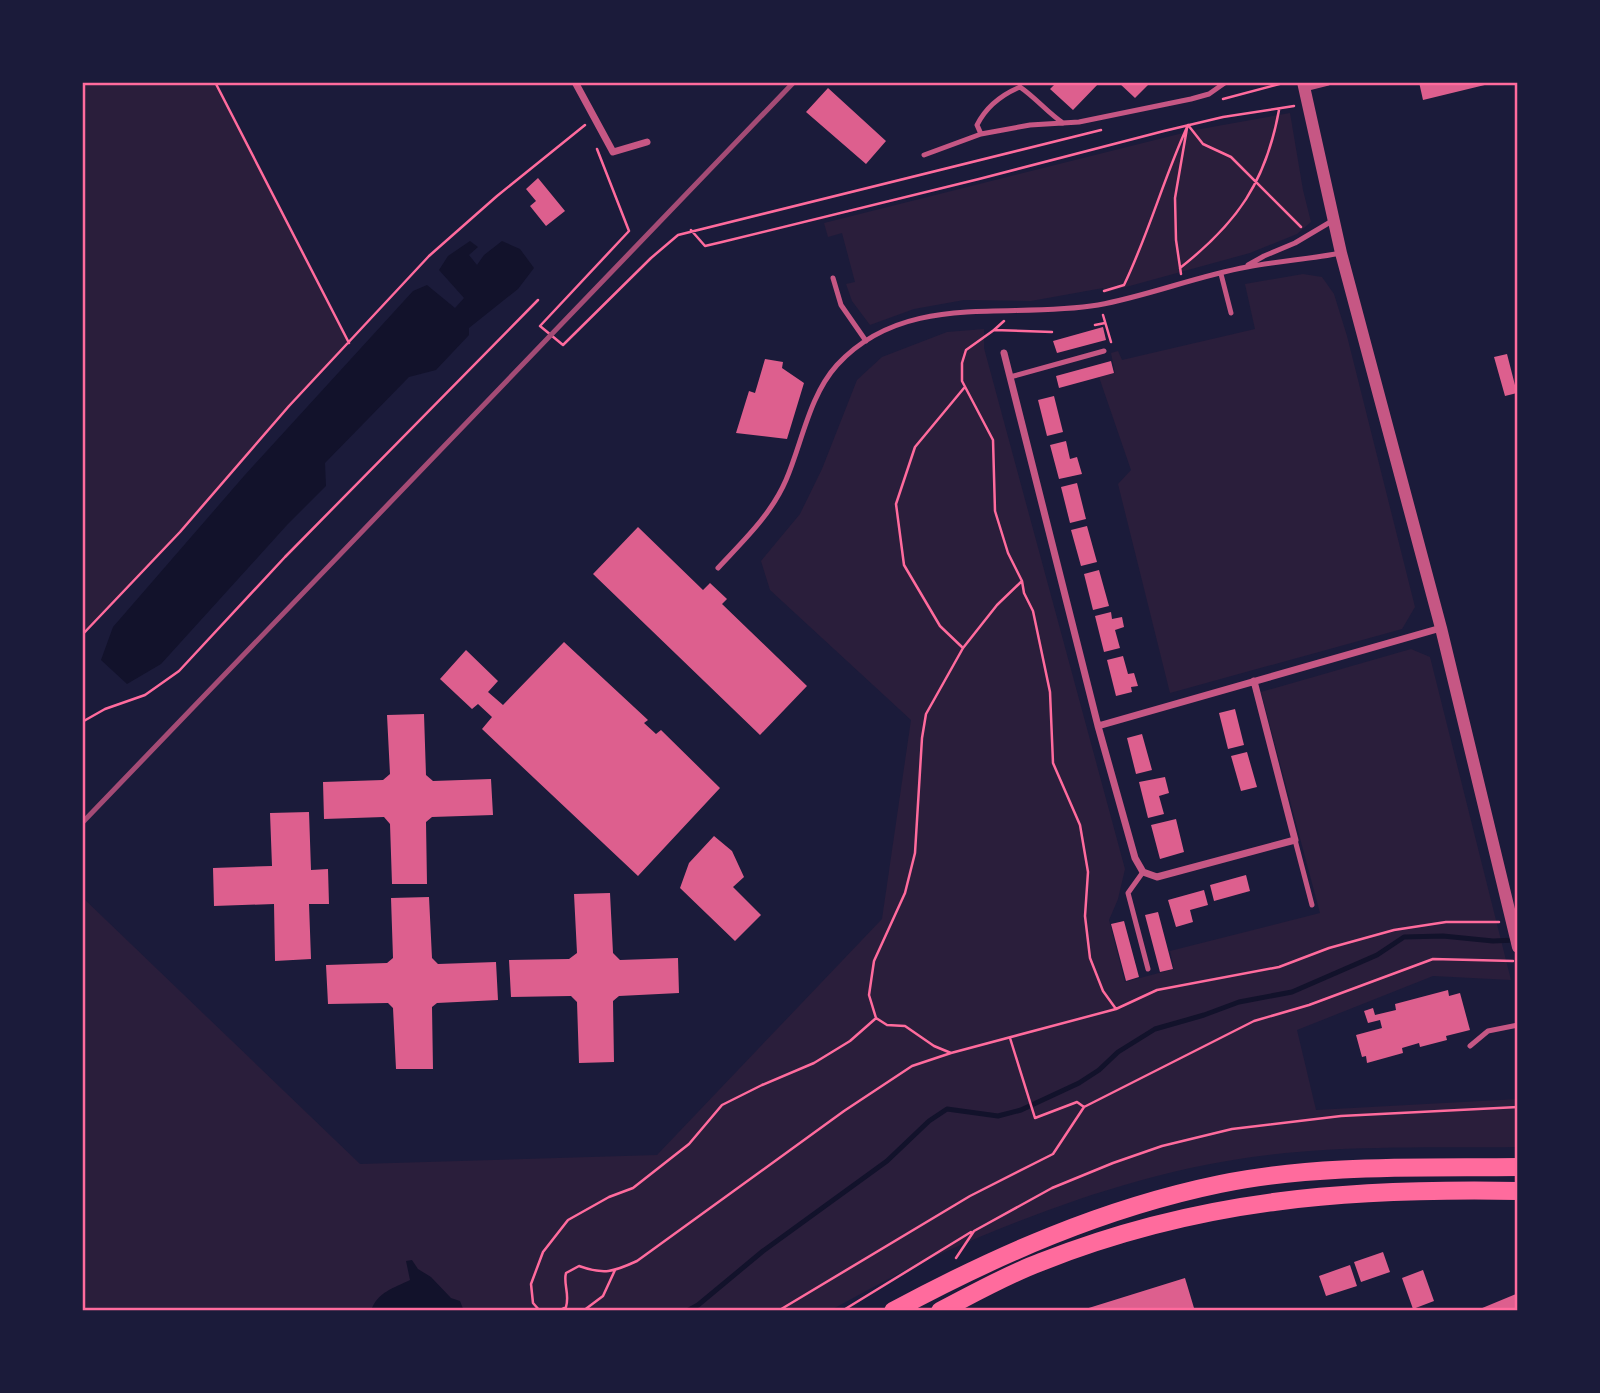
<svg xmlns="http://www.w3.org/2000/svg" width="1600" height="1393" font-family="'Roboto Condensed',sans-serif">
	<rect width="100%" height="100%" fill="#1b1b3a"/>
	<path fill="#2a1e3b" d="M82,82H215L349,343L289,406L180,532L82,635Z
		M1290,113L1303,190L1311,222L1297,234L1250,253L1104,293L1103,288L1031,301L964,300L914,309L870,325L852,301L846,284L855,282L842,233L828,237L824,223L1195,130Z
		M1303,274L1322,277L1334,294L1347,336L1415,607L1402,629L1170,693L1118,484L1131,470L1099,377L1115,373L1111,353L1118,351L1122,360L1255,329L1245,284Z
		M984,329V348L1125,869L1118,899L1109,920L1125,982L1174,969L1170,951L1320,913L1261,692L1411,649L1430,657L1511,980L1433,976L1297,1030L1316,1110L1518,1099V1147C1435,1148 1350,1145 1268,1155C1154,1168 1042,1209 938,1255C901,1271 865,1292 829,1311H82V897L360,1164L657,1155L882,919L911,720L770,590L761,561L800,514L822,469L857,380L882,357L947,332Z"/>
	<path fill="#12122b" d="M470,241L478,247L469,255L477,265L484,255L502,241L520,249L534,268L518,289L469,328V335L436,370L409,377L325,463L326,486L287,525L161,664L127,684L101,660L113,627L244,476L413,291L427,285L455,308L464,298L439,270L448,256Z
		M412,1260L418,1269L431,1277L451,1298L460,1301L464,1311H371C377,1292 394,1288 410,1280L406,1261Z"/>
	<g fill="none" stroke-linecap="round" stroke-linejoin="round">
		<path stroke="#12122b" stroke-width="5" d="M687,1311L698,1305L763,1251L887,1161L929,1121L947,1109L998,1116L1021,1110L1079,1083L1099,1070L1118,1052L1155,1029L1204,1015L1239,1002L1292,992L1377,955L1404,937L1443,936L1493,941L1516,940"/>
	</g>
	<path fill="#dd5f8e" d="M1057,82H1100L1073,110L1050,89Z
		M1118,82H1151L1135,98Z
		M1419,82H1493V83L1423,100Z
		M828,88L886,141L866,164L806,112Z
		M538,178L565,211L546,226L530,206L536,201L526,189Z
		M1103,327L1106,340L1057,353L1053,341Z
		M1507,354L1517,393L1505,396L1494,357Z
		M765,359L783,362L782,368L804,383L787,439L736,433L749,391L755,393Z
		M1111,361L1114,373L1059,388L1056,376Z
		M1054,396L1063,432L1047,436L1038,400Z
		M1066,441L1070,459L1077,457L1082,474L1059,479L1050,445Z
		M1077,483L1086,519L1070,523L1061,487Z
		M1087,526L1097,562L1081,566L1071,530Z
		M638,527L703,590L710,583L727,599L722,604L807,686L760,735L593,574Z
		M1099,570L1109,606L1093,610L1084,574Z
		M1111,612L1112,619L1122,617L1124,627L1115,630L1120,648L1104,652L1095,616Z
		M564,642L648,720L644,723L656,734L661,730L720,788L638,876L482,729L492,717L478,704L472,709L440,679L466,650L498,681L488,692L503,705Z
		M1123,656L1128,674L1134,673L1138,686L1131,687L1132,692L1116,696L1107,660Z
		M1235,709L1244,745L1228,749L1219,713Z
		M424,714L426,775L433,781L491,779L493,815L432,817L426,822L427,884H392L390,824L384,817L324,819L323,782L383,780L390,774L387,715Z
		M1142,734L1152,770L1136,774L1127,738Z
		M1247,752L1257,787L1241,791L1231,756Z
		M1165,777L1169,793L1159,796L1164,814L1148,818L1139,782Z
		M309,812L311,870L328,869L329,904H309L311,959L275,961L274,904L214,906L213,868L272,866L270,813Z
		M1176,819L1184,852L1160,859L1151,825Z
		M714,836L732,851L744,877L733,887L761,915L735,941L680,888L689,863Z
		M1246,875L1250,891L1214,901L1210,885Z
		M1204,890L1208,905L1190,910L1193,922L1176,927L1168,900Z
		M610,893L613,953L620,960L678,958L679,993L619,996L613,1001L614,1062L579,1063L577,1002L571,996L511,997L509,960L569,959L577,953L574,894Z
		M429,897L432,958L438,964L496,962L498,1000L437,1003L432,1007L433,1069H396L393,1008L388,1003L328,1004L326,965L387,963L393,958L391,898Z
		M1158,912L1173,969L1160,972L1145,915Z
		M1124,921L1139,977L1126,981L1111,924Z
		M1448,990L1449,996L1460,993L1470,1030L1446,1036L1447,1040L1420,1047L1419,1043L1402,1048L1403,1053L1367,1063L1366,1056L1362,1057L1356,1035L1382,1028L1380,1020L1368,1023L1364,1011L1373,1008L1375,1015L1396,1010L1395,1004Z
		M1383,1252L1390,1272L1361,1282L1354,1262Z
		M1350,1265L1357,1286L1326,1296L1319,1276Z
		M1423,1270L1434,1301L1413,1309L1402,1278Z
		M1185,1278L1194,1308L1184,1311H1079Z
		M1516,1294L1518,1311H1475Z"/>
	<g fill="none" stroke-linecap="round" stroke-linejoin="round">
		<path stroke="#ff6b9d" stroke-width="2.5" d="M215,82L349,343
			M1223,99L1287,82
			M1188,125L1203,144L1231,157L1301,227
			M597,149L629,231L540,326L563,345L651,258L678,235L1101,130
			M691,230L705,246L722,242L979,179L1164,131L1223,117L1294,106
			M1180,268C1237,223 1266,182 1279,110
			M1181,274L1176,240L1175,198L1187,128
			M1104,291L1124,285C1149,233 1164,177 1188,125
			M1103,315L1111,342
			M1095,325L1105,323
			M994,330L1004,321
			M1052,332L994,330L966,350L962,363V381L993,440L995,511L1008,553L1022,581L1024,593L1033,611L1050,692L1053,763L1080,825L1088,872L1085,916L1090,958L1103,991L1116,1009
			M1022,581L997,605L963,648L926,714L922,738L915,853L905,893L874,961L869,995L876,1018L887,1025L905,1026L934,1046L951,1053L1116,1009L1157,990L1279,967L1329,948L1394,930L1446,922H1499
			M82,635L180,532L289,406L429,256L497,196L585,125
			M963,648L940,626L904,565L896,504L915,447L964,388
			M82,722L105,709L145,695L179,671L285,557L538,300
			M1010,1038L1035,1118L1077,1102L1084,1107
			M956,1258L974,1231L1052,1188L1113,1163L1162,1146L1232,1129L1341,1116L1518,1107
			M540,1311L533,1303L531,1284L543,1252L568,1220L609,1197L633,1188L689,1144L722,1105L762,1085L814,1063L850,1041L875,1019
			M558,1311L566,1307C570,1294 563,1284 566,1273L579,1266C604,1275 613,1272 637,1261L844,1111L912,1066L951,1053
			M583,1311L603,1296L615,1270
			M778,1311L970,1196L1053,1154L1084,1107L1254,1021L1309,1005L1433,959L1513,961
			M842,1311L971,1232"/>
		<path stroke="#c65784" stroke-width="5" d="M1063,123C1047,112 1036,98 1020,87C1001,95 986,107 977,125L981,134L1030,125L1079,122L1191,99L1209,94L1226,82
			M924,155L981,134
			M1248,265L1264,256L1295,243L1332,221
			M1221,274L1231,313
			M833,278L841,305L866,341
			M1010,377L1104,351
			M718,568C743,541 771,515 786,480C802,443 809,396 837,365C906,290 1009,320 1098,305C1148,296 1197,276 1247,267C1278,261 1310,259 1341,253
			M1295,840L1312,905
			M1143,872L1128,893L1148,969
			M1470,1046L1488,1031L1518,1025"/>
		<path stroke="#c65784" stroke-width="7" d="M575,82L613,152L647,142
			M1304,88L1328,82
			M1004,353L1098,726L1135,858L1143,872L1157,877L1295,840L1254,681
			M1098,726L1441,628"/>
		<path stroke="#c65784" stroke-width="12" d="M1303,82L1341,253L1441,628L1518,947"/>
		<path stroke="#ff6b9d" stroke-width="18" d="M893,1311C997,1255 1104,1208 1220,1184C1317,1164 1419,1168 1518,1167
			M940,1311C973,1294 1006,1275 1041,1262C1200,1199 1349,1188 1518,1191"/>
		<path stroke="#a44b75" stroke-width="5" d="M82,823L794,82"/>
	</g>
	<rect width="1600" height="1393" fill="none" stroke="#1b1b3a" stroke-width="168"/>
	<rect x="84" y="84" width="1432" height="1225" fill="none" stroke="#ff6b9d" stroke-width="2.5"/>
</svg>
